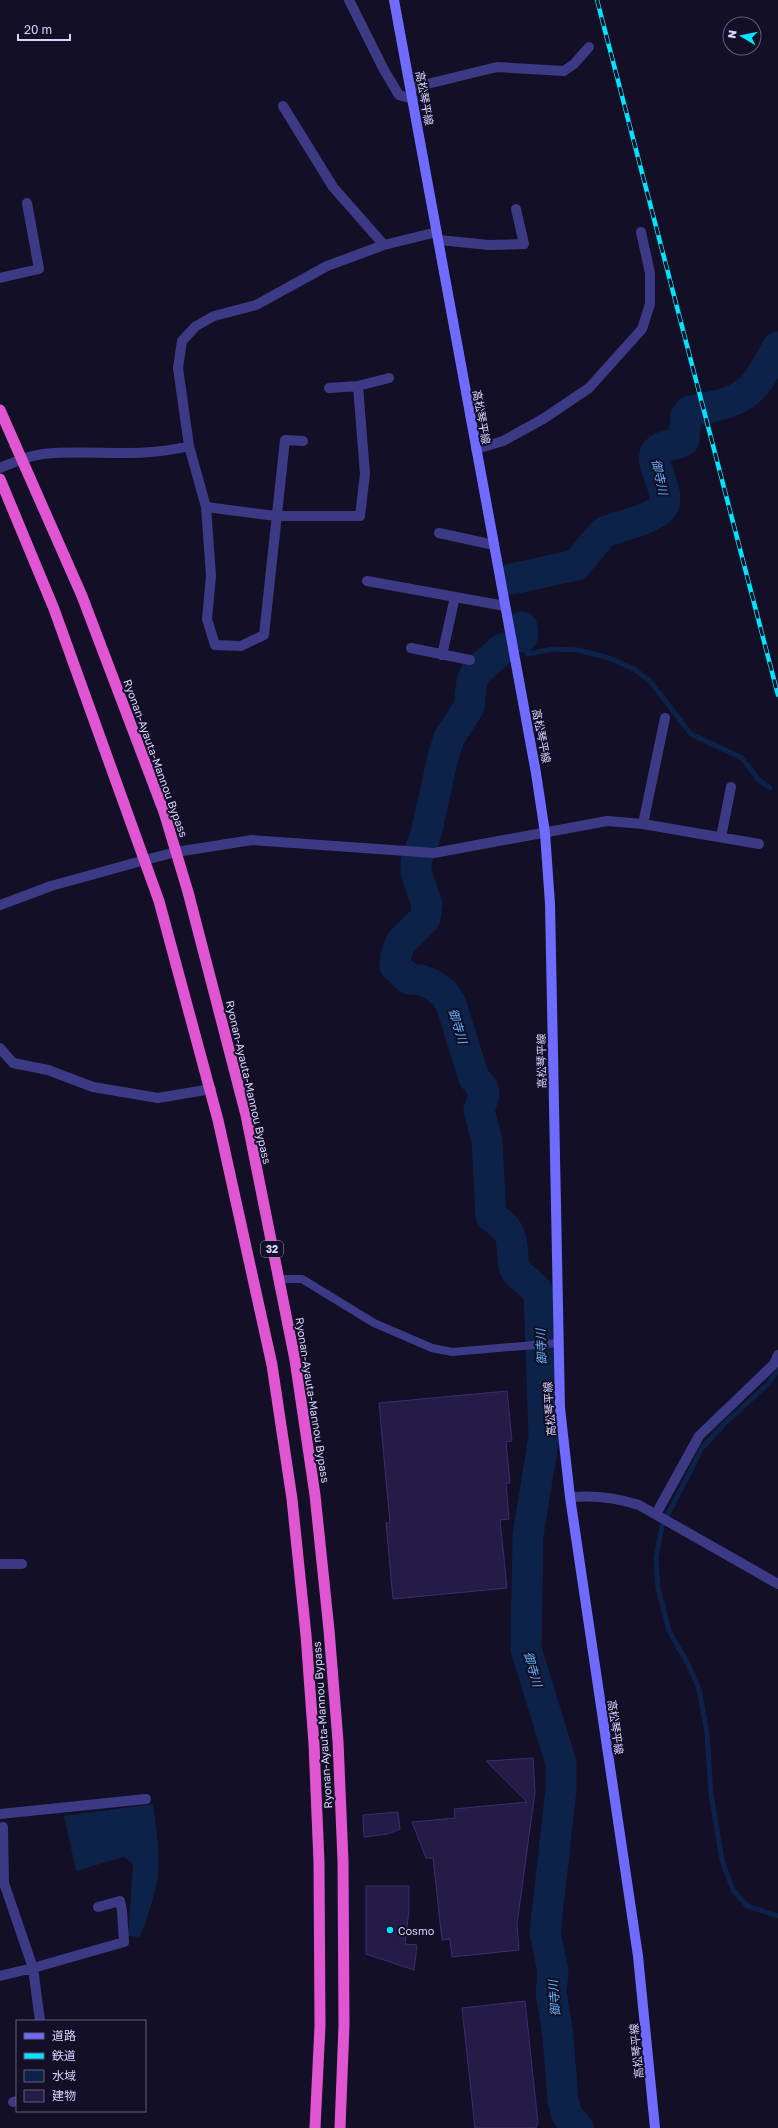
<svg xmlns="http://www.w3.org/2000/svg" width="778" height="2128" font-family="'Golos Text','Noto Sans JP',sans-serif">
	<rect width="100%" height="100%" fill="#130f26"/>
	<path fill="#0c2248" d="M153,1804C156,1827 160,1851 158,1875C155,1897 147,1917 140,1937L128,1936L133,1864L124,1857L76,1871L64,1816Z"/>
	<g fill="none" stroke-linecap="round" stroke-linejoin="round">
		<path stroke="#0c2248" stroke-width="5" d="M523,635L527,654L553,649L579,650L609,658L634,669L650,681L691,734L742,758L758,779L770,788
			M778,1370L768,1384L724,1424L702,1448L662,1526L656,1558L658,1588L669,1631L689,1666L699,1689L707,1733L711,1794L722,1860L733,1890L747,1906L778,1916"/>
		<path stroke="#0c2248" stroke-width="31" d="M512,579L576,565L602,534L607,531C620,526 652,519 661,509C675,494 646,463 657,451C663,444 677,446 684,440L686,416L690,411C709,407 730,405 746,393C760,383 769,361 778,347
			M522,637L523,635L522,627
			M502,649L476,672L472,681L469,707L449,738L443,757L426,834L416,862V872L427,905L425,918L401,942L396,955L395,966L409,979L421,980L433,985L444,993L451,1004L474,1078L483,1088L484,1095L479,1110L487,1141L491,1216C510,1230 511,1232 513,1255C513,1258 513,1264 514,1267C519,1279 535,1283 539,1295L544,1437L528,1535L526,1649L561,1763V1789L545,1933L553,1971L551,1992L558,2036L563,2100L567,2115L578,2128"/>
	</g>
	<path fill="#241b47" stroke="#3b2d73" d="M507,1391L512,1441L506,1442L510,1483H506L509,1519L500,1520L507,1588L393,1599L386,1523H390L379,1403Z
		M533,1758L535,1792L517,1924L519,1950L452,1957L450,1939L442,1940L433,1858H426L412,1822L455,1818L454,1809L527,1802L486,1761Z
		M398,1812L400,1829L388,1834L364,1837L363,1815Z
		M366,1886H409V1910L405,1944L417,1945L414,1970L366,1954Z
		M525,2001L538,2123L536,2128H475L462,2008Z"/>
	<g fill="none" stroke-linecap="round" stroke-linejoin="round">
		<path stroke="#3d3a85" stroke-width="8" d="M278,1279H302L374,1323L432,1348L452,1352L558,1343"/>
		<path stroke="#3d3a85" stroke-width="10" d="M349,0L384,70L399,95L413,99
			M411,88L497,67L564,71L574,64L589,47
			M283,106L333,187L384,245
			M439,240L489,245L524,244L516,209
			M0,278L39,269L27,203
			M329,388L358,386L389,378
			M303,441L285,440L264,635L241,646L215,645L207,619L211,576L206,507L189,446L178,368L182,341L196,326L214,316L256,305L327,266L384,245L437,232
			M476,449L503,441L543,419L589,388L642,329L650,304V273L641,232
			M0,468C14,462 28,456 43,454C93,449 138,459 189,446
			M206,507L276,516H360L365,474L358,386
			M439,533L494,545
			M367,581L505,606
			M411,648L470,660
			M442,655L455,597
			M643,824L665,718
			M721,837L731,787
			M0,905L51,886L145,860L176,852L252,840L434,853L607,821L643,824L759,844
			M0,1048L13,1063L48,1070L93,1087L158,1098L211,1089
			M570,1497C595,1495 615,1497 639,1505L778,1584
			M656,1514L699,1436L774,1364L778,1355
			M0,1564H22
			M0,1814L146,1799
			M0,1976L33,1968L4,1883L3,1827
			M40,2021L33,1968L124,1942L122,1911L120,1901L98,1907
			M13,2102L17,2101"/>
		<path stroke="#6f6bff" stroke-width="10" d="M394,0L536,773L545,833L550,904L560,1408L570,1497L638,1956L655,2128"/>
		<path stroke="#e055d1" stroke-width="11" d="M0,410L82,596L164,812L188,892L246,1115L295,1360L315,1495L329,1630L338,1741L343,1861L344,2025L340,2128
			M0,479L54,609L159,901L218,1120L272,1365L292,1499L306,1635L314,1744L319,1862L320,2026L315,2128"/>
		<g stroke="#00e5ff" stroke-width="4.5">
			<path id="rail" d="M597,0L778,695"/>
		</g>
		<use href="#rail" stroke="#130f26" stroke-width="3" stroke-dasharray="9" stroke-linecap="butt"/>
	</g>
	<circle fill="#00e5ff" stroke="#130f26" stroke-width="1.5" cx="390" cy="1930" r="4"/>
	<g text-anchor="middle" dominant-baseline="central" stroke-width="4" stroke-linejoin="round" paint-order="stroke">
		<rect fill="#130f26" stroke="#9e99be" stroke-width="1" x="261" y="1241" width="22" height="16" rx="3"/>
		<g font-size="10" font-weight="bold" fill="#d9d4ff">
			<text x="272" y="1249">32</text>
		</g>
		<g font-size="11" fill="#d9d4ff" stroke="#130f26">
			<text transform="translate(425 98) rotate(80)">高松琴平線</text>
			<text transform="translate(482 417) rotate(80)">高松琴平線</text>
			<text transform="translate(542 736) rotate(79)">高松琴平線</text>
			<text transform="translate(156 758) rotate(70)">Ryonan-Ayauta-Mannou Bypass</text>
			<text transform="translate(541 1061) rotate(-91)">高松琴平線</text>
			<text transform="translate(249 1082) rotate(77)">Ryonan-Ayauta-Mannou Bypass</text>
			<text transform="translate(313 1400) rotate(81)">Ryonan-Ayauta-Mannou Bypass</text>
			<text transform="translate(549 1409) rotate(-94)">高松琴平線</text>
			<text transform="translate(322 1725) rotate(-94)">Ryonan-Ayauta-Mannou Bypass</text>
			<text transform="translate(616 1727) rotate(82)">高松琴平線</text>
			<text transform="translate(636 2051) rotate(-96)">高松琴平線</text>
		</g>
		<g font-size="11" fill="#d9d4ff" stroke="#130f26" text-anchor="start">
			<text x="398" y="1930">Cosmo</text>
		</g>
		<g font-size="12" font-style="italic" fill="#62b6ff" stroke="#130f26">
			<text transform="translate(660 477) rotate(78)">御寺川</text>
			<text transform="translate(458 1026) rotate(73)">御寺川</text>
			<text transform="translate(541 1347) rotate(-92)">御寺川</text>
			<text transform="translate(533 1669) rotate(74)">御寺川</text>
			<text transform="translate(554 1998) rotate(-94)">御寺川</text>
		</g>
	</g>
	<rect x="16" y="2020" width="130" height="92" fill="#130f26" stroke="#625e7d"/>
	<rect x="24" y="2033" width="20" height="6" fill="#6f6bff" stroke="#625e7d"/>
	<text x="52" y="2040" font-size="12" fill="#d9d4ff">道路</text>
	<rect x="24" y="2053" width="20" height="6" fill="#00e5ff" stroke="#625e7d"/>
	<text x="52" y="2060" font-size="12" fill="#d9d4ff">鉄道</text>
	<rect x="24" y="2070" width="20" height="12" fill="#0c2248" stroke="#625e7d"/>
	<text x="52" y="2080" font-size="12" fill="#d9d4ff">水域</text>
	<rect x="24" y="2090" width="20" height="12" fill="#241b47" stroke="#625e7d"/>
	<text x="52" y="2100" font-size="12" fill="#d9d4ff">建物</text>
	<g transform="translate(742 36) rotate(280)"><circle r="19" fill="#130f26" stroke="#625e7d"/>
	<path d="M0-3L7 15L0 10L-7 15Z" fill="#00e5ff"/>
	<text y="-6" font-size="11" font-weight="bold" text-anchor="middle" fill="#d9d4ff">N</text>
	</g>
	<path d="M18 34v6h52v-6" fill="none" stroke="#d9d4ff" stroke-width="2"/>
	<text x="24" y="34" font-size="12" fill="#d9d4ff" stroke="#130f26" stroke-width="3" paint-order="stroke">20 m</text>
</svg>
